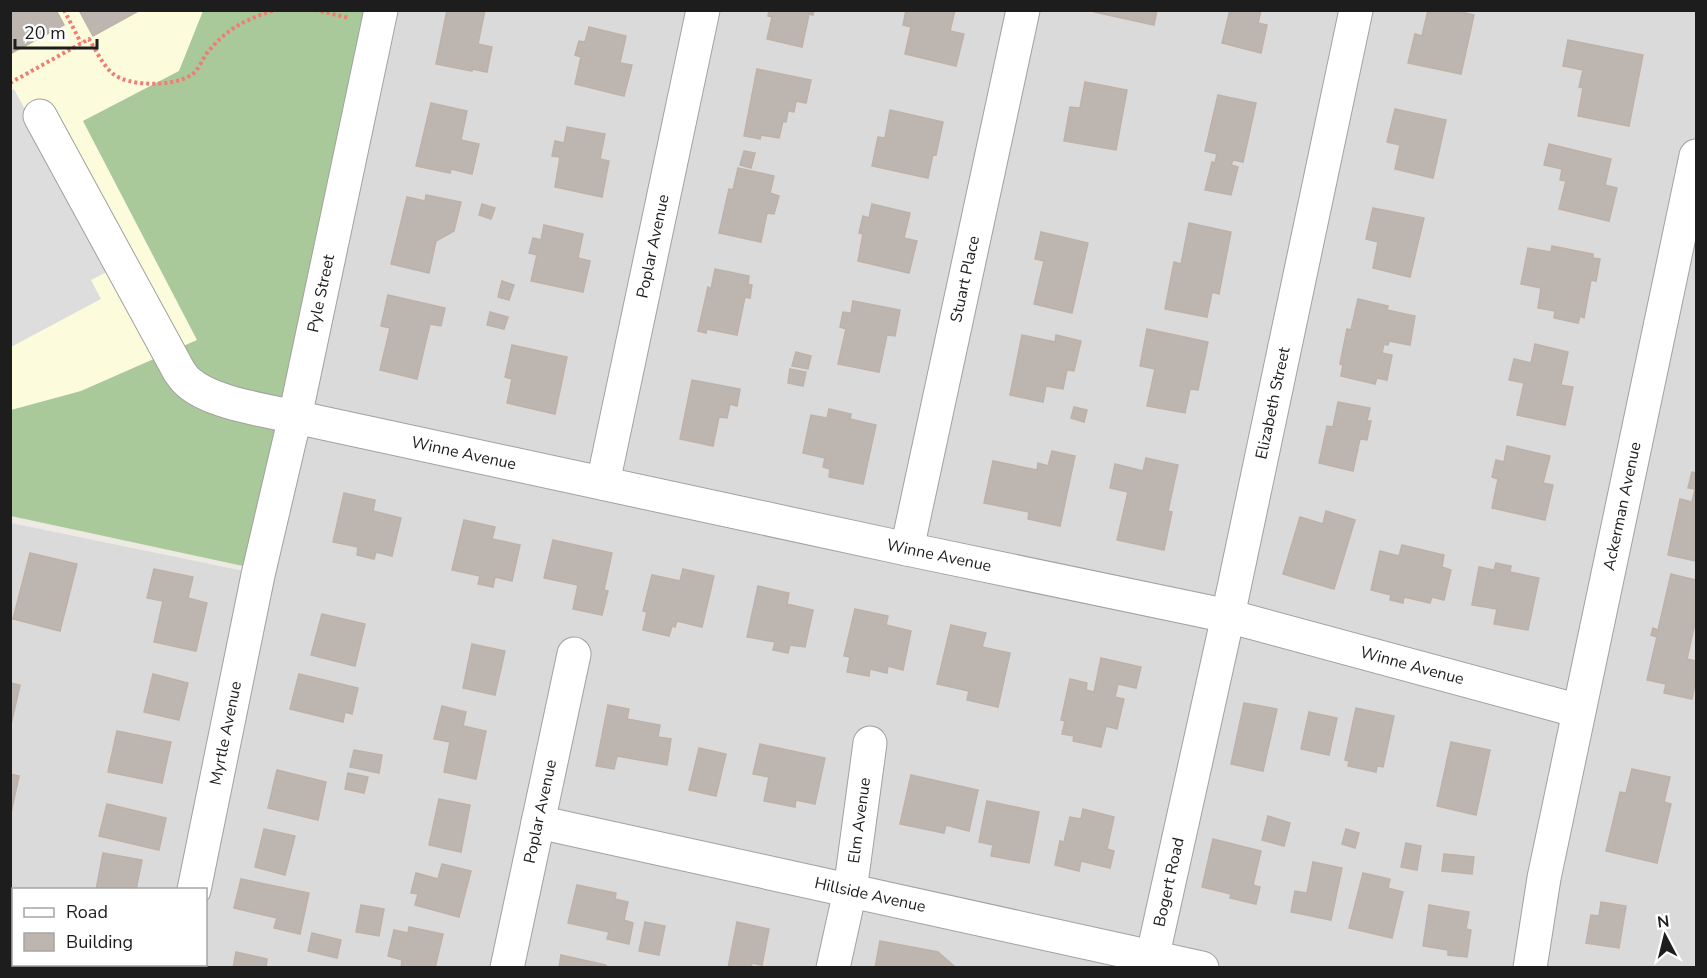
<svg xmlns="http://www.w3.org/2000/svg" width="1707" height="978" font-family="'Nunito Sans',sans-serif">
	<rect width="100%" height="100%" fill="#edeae3"/>
	<path fill="#dbdada" fill-rule="evenodd" d="M381,11H1696V967L11,968V523L258,574ZM14,890H206V964H14Z"/>
	<path fill="#fcfcdd" d="M11,11H203L179,71L83,121L197,340L81,391L11,410Z"/>
	<path fill="#aac99b" d="M203,11H381L295,417L243,566L11,516V410L81,391L197,340L83,121L179,71Z"/>
	<path fill="#ddd" d="M14,89L111,270L91,280L101,299L11,347L10,91Z"/>
	<path fill="#bdb6b0" stroke="#beb1a7" stroke-width="1.5" d="M10,10H56L64,25L10,54Z
		M79,10H140L93,36Z
		M447,10H485L478,44L492,47L487,72L472,69V71L436,64Z
		M769,10H814L813,15L809,14L802,47L767,39L772,17L768,16Z
		M906,10L914,12V10H955L950,31L964,34L956,66L905,54L911,27L903,25Z
		M1094,10H1157L1154,25L1094,12Z
		M1230,10H1261L1258,23L1267,25L1261,53L1222,43Z
		M1428,10H1453L1474,15L1461,74L1408,63L1415,34L1422,36Z
		M589,27L626,36L620,63L632,65L624,96L575,84L581,57L575,55L579,41L585,42Z
		M1568,40L1643,55L1629,126L1578,116L1583,88L1579,87L1583,70L1563,66Z
		M757,69L811,80L806,103L796,101L794,112L788,111L786,122L783,121L779,138L761,135L760,139L744,136Z
		M1085,82L1127,90L1116,150L1064,141L1070,107L1080,108Z
		M1218,95L1256,103L1243,162L1233,160L1231,165L1238,167L1231,195L1205,190L1212,162L1215,163L1217,154L1205,151Z
		M431,103L467,111L461,140L479,144L472,174L451,169L450,173L416,166Z
		M1395,109L1446,120L1433,178L1395,169L1400,145L1387,142Z
		M890,110L943,122L936,155L933,154L928,178L872,166L878,137L885,138Z
		M567,127L605,134L600,159L609,161L602,197L555,187L560,157L552,156L555,141L564,143Z
		M1549,144L1611,159L1605,185L1617,188L1609,221L1559,209L1566,181L1560,180L1562,169L1544,165Z
		M744,151L755,153L751,168L740,165Z
		M738,168L774,176L770,193L779,196L774,214L767,213L761,242L719,233L729,189L733,190Z
		M426,195L461,202L454,231L436,241L429,273L391,264L407,197L425,201Z
		M482,204L495,208L491,219L479,215Z
		M872,204L910,213L904,238L917,241L909,273L858,261L863,234L859,233L863,216L869,218Z
		M1373,208L1424,218L1410,277L1373,268L1378,242L1366,239Z
		M1189,223L1231,232L1219,294L1212,292L1207,317L1165,309L1174,262L1181,264Z
		M544,225L583,234L578,258L590,261L583,292L531,281L537,255L529,253L533,238L541,240Z
		M1041,232L1088,243L1072,313L1034,304L1044,261L1035,259Z
		M1552,246L1593,254V258L1600,259L1596,281L1591,280L1584,318L1580,316L1578,323L1554,318L1555,311L1538,308L1541,288L1521,284L1528,248L1551,252Z
		M715,269L749,276L748,284L752,285L750,298L745,297L737,335L707,329L706,333L698,331L708,287L711,289Z
		M502,281L514,285L509,300L498,297Z
		M388,295L445,308L441,326L430,324L417,379L380,370L390,328L381,326Z
		M1358,299L1388,306L1387,310L1415,316L1410,345L1389,341L1388,345L1384,344L1382,353L1392,355L1387,380L1377,378L1375,384L1341,376L1343,365L1340,364L1347,329L1351,330Z
		M853,301L900,310L895,336L887,335L879,372L838,364L846,329L840,327L843,312L851,313Z
		M490,312L508,317L504,329L487,325Z
		M1147,329L1208,342L1198,390L1190,389L1185,413L1147,406L1155,369L1140,366Z
		M1022,335L1055,342L1056,335L1081,341L1074,371L1067,370L1063,389L1046,386L1043,402L1010,395Z
		M1535,344L1568,352L1561,385L1573,387L1565,425L1517,415L1524,383L1509,380L1514,359L1531,363Z
		M512,345L567,357L555,414L507,403L512,379L505,377Z
		M796,352L811,356L808,369L792,366Z
		M790,369L806,372L803,386L788,383Z
		M692,380L740,389L737,406L730,404L727,418L719,417L713,446L680,439Z
		M1338,402L1370,408L1367,421H1371L1367,440L1360,439L1353,471L1319,463L1327,426L1333,427Z
		M1074,407L1087,410L1084,422L1071,418Z
		M829,409L851,414L850,419L876,425L863,484L829,477L830,469L823,467L825,458L803,453L811,415L827,418Z
		M1507,446L1550,456L1543,483L1553,485L1545,520L1492,508L1498,479L1492,477L1496,460L1504,462Z
		M1052,451L1075,456L1060,526L1028,519L1029,512L984,503L993,461L1037,470L1038,463L1048,466Z
		M1146,458L1178,465L1168,511L1172,512L1164,550L1117,540L1128,492L1110,488L1115,464L1143,471Z
		M1692,472L1696,473V561L1668,555L1680,499L1692,502L1695,489L1688,488Z
		M344,493L375,500L373,511L401,518L392,556L376,552L374,559L357,555L358,547L333,542Z
		M1326,511L1355,520L1334,589L1283,574L1300,517L1323,524Z
		M464,520L495,527L492,539L520,545L512,581L495,577L493,587L478,584L480,576L452,570Z
		M553,540L612,553L604,590L608,591L602,615L573,609L578,585L544,578Z
		M1402,545L1444,555L1442,567L1451,570L1444,600L1432,597L1430,603L1404,597L1403,603L1390,600L1391,595L1371,590L1380,551L1399,556Z
		M30,553L77,564L60,631L13,619Z
		M1496,563L1511,566L1510,572L1539,578L1528,630L1494,624L1497,609L1472,605L1479,567L1494,570Z
		M154,569L193,577L188,598L207,603L196,651L154,642L163,601L147,598Z
		M683,569L714,576L702,627L677,621L675,627L672,626L669,636L643,630L647,612L643,611L652,575L680,581Z
		M1671,574L1696,580V628L1694,627L1687,659L1696,661V678L1692,699L1664,693L1666,684L1647,680L1657,637L1651,635L1653,628L1658,630Z
		M758,586L789,593L787,604L813,610L805,647L790,645L788,653L773,650L775,642L747,637Z
		M855,609L888,616L886,625L911,631L903,670L888,666L887,673L870,669L869,676L847,672L850,657L844,656Z
		M322,614L365,624L355,666L311,655Z
		M951,625L986,633L982,647L1010,653L998,707L967,700L969,691L937,684Z
		M472,644L505,651L495,695L463,688Z
		M1101,658L1141,667L1136,688L1118,684L1115,697L1124,699L1117,729L1106,726L1101,747L1073,741L1074,736L1062,734L1065,721L1061,720L1070,679L1087,683L1086,690L1094,692Z
		M153,674L188,683L179,720L144,712Z
		M299,674L358,688L352,714L345,712L343,722L290,709Z
		M10,683L20,685L10,729Z
		M1244,703L1277,709L1263,771L1231,764Z
		M608,705L629,709L627,719L660,725L658,737L671,739L667,765L617,756L614,769L596,766Z
		M442,706L466,712L463,726L486,731L476,779L444,772L450,742L434,739Z
		M1356,708L1394,716L1383,767L1377,766L1376,772L1348,766L1349,761L1345,760Z
		M1309,712L1337,718L1329,755L1301,749Z
		M117,731L171,742L162,783L108,772Z
		M1451,742L1490,750L1476,815L1437,806Z
		M760,744L825,758L815,804L796,800L795,807L764,801L769,777L753,774Z
		M699,748L726,754L716,796L689,790Z
		M354,750L382,755L379,773L350,767Z
		M1632,769L1670,777L1664,802L1671,804L1657,863L1606,851L1620,792L1626,793Z
		M277,770L326,782L318,820L268,808Z
		M348,773L368,777L364,793L345,789Z
		M10,774L19,776L11,813H10Z
		M911,775L978,790L969,831L946,825L944,833L900,824Z
		M439,799L470,805L461,852L429,845Z
		M987,801L1039,812L1029,863L991,856L993,845L979,842Z
		M107,804L166,818L159,850L99,836Z
		M1083,809L1114,817L1107,849L1114,851L1110,868L1081,861L1079,871L1055,865L1060,841L1064,842L1070,817L1081,819Z
		M1268,816L1290,823L1284,846L1262,840Z
		M264,829L295,836L285,875L255,867Z
		M1346,829L1359,833L1355,848L1342,844Z
		M1213,839L1261,851L1253,885L1260,887L1256,904L1230,898L1231,894L1202,887Z
		M1406,843L1421,846L1417,870L1401,867Z
		M103,853L142,860L136,890H96Z
		M1444,854L1474,857L1472,874L1442,871Z
		M1313,862L1342,868L1331,920L1291,912L1295,891L1307,893Z
		M442,864L471,871L459,917L415,905L418,894L411,893L416,873L438,879Z
		M1363,873L1390,879L1388,888L1403,892L1392,938L1349,928Z
		M241,879L309,893L300,934L274,928L277,918L234,908Z
		M577,885L616,893L615,899L628,902L624,920L633,923L629,944L607,939L609,932L568,923Z
		M1601,902L1626,906L1619,948L1586,943L1591,915L1599,916Z
		M361,905L384,909L379,936L356,932Z
		M1429,905L1469,912L1466,929L1471,930L1467,957L1448,955V950L1423,946Z
		M645,922L665,926L659,955L639,951Z
		M737,922L769,929L762,965L752,963L751,968H728Z
		M409,927L443,934L435,968H401L402,960L388,956L394,930L408,933Z
		M312,933L341,940L337,958L308,951Z
		M880,941L938,952L954,966V968H875Z
		M236,952L267,959L266,968H233Z
		M561,955L606,965V968H559Z"/>
	<g fill="none" stroke-linecap="round" stroke-linejoin="round">
		<g stroke="#a1a1a1" stroke-width="35">
			<g id="minor">
				<path id="s1" d="M40,116L179,371C182,375 184,379 188,382C211,403 265,410 295,417L907,549L1228,616L1579,711"/>
				<path id="s2" d="M603,483L703,10"/>
				<path id="s3" d="M907,549L1023,10"/>
				<path id="s4" d="M538,822L1202,968"/>
				<path id="s5" d="M194,890L258,575L295,417L381,10"/>
				<path d="M179,968V964"/>
				<path id="s6" d="M507,968L574,654"/>
				<path id="s7" d="M833,968L850,891L870,743"/>
				<path id="s8" d="M1150,968L1228,616L1356,10"/>
				<path id="s9" d="M1530,968L1544,878L1696,156"/>
			</g>
		</g>
		<path stroke="#ee7e73" stroke-width="4" stroke-dasharray="3 3" stroke-linecap="butt" d="M64,10L81,43
			M315,10L350,18
			M10,83L89,39C96,50 102,64 112,73C128,87 173,87 191,75C198,71 202,60 207,53C226,29 246,19 275,10"/>
		<use href="#minor" stroke="#fff" stroke-width="33"/>
	</g>
	<g text-anchor="middle" dominant-baseline="central" stroke-width="4.5" stroke-linejoin="round" paint-order="stroke">
		<g font-size="16" fill="#1d1d1d" stroke="#fff">
			<text stroke="none"><textPath href="#s2" startOffset="242">Poplar Avenue</textPath></text>
			<text stroke="none"><textPath href="#s3" startOffset="276">Stuart Place</textPath></text>
			<text stroke="none"><textPath href="#s5" startOffset="610">Pyle Street</textPath></text>
			<text stroke="none"><textPath href="#s8" startOffset="578">Elizabeth Street</textPath></text>
			<text stroke="none"><textPath href="#s1" startOffset="591">Winne Avenue</textPath></text>
			<text stroke="none"><textPath href="#s9" startOffset="471">Ackerman Avenue</textPath></text>
			<text stroke="none"><textPath href="#s1" startOffset="1077">Winne Avenue</textPath></text>
			<text stroke="none"><textPath href="#s1" startOffset="1563">Winne Avenue</textPath></text>
			<text stroke="none"><textPath href="#s5" startOffset="160">Myrtle Avenue</textPath></text>
			<text stroke="none"><textPath href="#s6" startOffset="160">Poplar Avenue</textPath></text>
			<text stroke="none"><textPath href="#s7" startOffset="150">Elm Avenue</textPath></text>
			<text stroke="none"><textPath href="#s8" startOffset="88">Bogert Road</textPath></text>
			<text stroke="none"><textPath href="#s4" startOffset="340">Hillside Avenue</textPath></text>
		</g>
	</g>
	<rect width="1707" height="978" fill="none" stroke="#1d1d1d" stroke-width="24"/>
	<rect x="12" y="888" width="195" height="78" fill="#ffffff" stroke="#a5a5a5" stroke-width="1.5"/>
	<rect x="24" y="908" width="30" height="9" fill="#ffffff" stroke="#a5a5a5" stroke-width="1.5"/>
	<text x="66" y="918" font-size="18" fill="#1d1d1d">Road</text>
	<rect x="24" y="933" width="30" height="18" fill="#bdb6b0" stroke="#a5a5a5" stroke-width="1.5"/>
	<text x="66" y="948" font-size="18" fill="#1d1d1d">Building</text>
	<g transform="translate(1665 936) rotate(353)" stroke="#ffffff" stroke-width="4.5" paint-order="stroke">
	<path d="M0-4.5L10 22L0 15L-10 22Z" fill="#1d1d1d"/>
	<text y="-9" font-size="16" font-weight="bold" text-anchor="middle" fill="#1d1d1d">N</text>
	</g>
	<path d="M15 39v9h82v-9" fill="none" stroke="#1d1d1d" stroke-width="3"/>
	<text x="24" y="39" font-size="18" fill="#1d1d1d" stroke="#ffffff" stroke-width="4.5" paint-order="stroke">20 m</text>
</svg>
